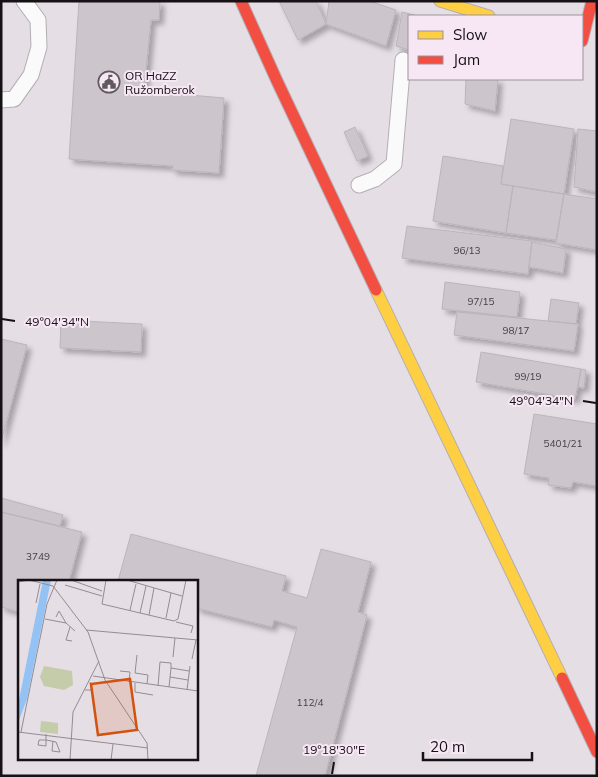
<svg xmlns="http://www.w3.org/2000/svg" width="598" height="777" font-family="Mulish,sans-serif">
	<defs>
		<filter id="shadow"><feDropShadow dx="4.5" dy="4.5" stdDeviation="2.5" flood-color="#0004"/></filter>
	</defs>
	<rect width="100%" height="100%" fill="#e6dee5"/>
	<path fill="#ccc6cc" stroke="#bbb5ba" filter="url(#shadow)" d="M79,1H160L159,20H151L144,91L224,98L219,173L172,170L173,166L69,159Z
		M279,1H316L326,24L298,40Z
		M329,1H369L396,10L386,46L326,24Z
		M402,12L418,16H409V50L396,46Z
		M466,79H498L495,111L465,104Z
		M511,119L574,129L564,194L501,184Z
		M355,127L368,156L357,161L344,132Z
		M578,129L597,131V192L574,187Z
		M443,156L503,166L501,184L513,186L506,233L433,221Z
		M513,186L564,194L556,240L506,233Z
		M564,194L597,199V250L556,243Z
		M407,226L532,241L528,274L402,258Z
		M532,242L566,249L563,273L529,267Z
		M445,282L520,292L517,317L442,309Z
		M551,299L579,303L576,324L548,321Z
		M457,312L578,324L574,351L454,335Z
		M61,320L142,324L141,352L60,348Z
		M1,339L27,345L1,442Z
		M481,352L581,369L575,399L476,382Z
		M581,369L586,370L584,388L578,387Z
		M534,414L597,424V486L573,482L571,488L548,485L549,478L524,474Z
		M1,498L63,515L60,526L1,512Z
		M1,512L82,532L69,581H19V612L1,607Z
		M131,534L286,576L282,591L307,598L321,549L371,562L358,612L367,615L325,776H256L297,627L274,620L272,627L196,608V581H118Z"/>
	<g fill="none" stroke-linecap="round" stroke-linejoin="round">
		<g stroke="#b3aeb3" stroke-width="17">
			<path id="lane" d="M1,100L14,99L31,75L39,47L38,20L24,1
				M359,185L375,179L394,164L403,60"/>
		</g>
		<g stroke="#b3aeb3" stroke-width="13">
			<path id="slow" d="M440,1L489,16
				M376,290L562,678"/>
		</g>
		<g stroke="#b3aeb3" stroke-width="13">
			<path id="jam" d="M241,1L277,81L376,290
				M582,41L592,1
				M562,678L597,752"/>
		</g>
		<use href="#lane" stroke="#fbfafb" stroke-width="15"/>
		<use href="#slow" stroke="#ffcf43" stroke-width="11"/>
		<use href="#jam" stroke="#f24e42" stroke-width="11"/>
	</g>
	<path fill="none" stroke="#161115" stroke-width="2" d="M2,319L15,321M583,401L596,403M332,774L334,762"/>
	<defs>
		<g id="civic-ring" transform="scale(1.125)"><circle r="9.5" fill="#f7e7f5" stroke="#5f595e" stroke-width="1.5"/><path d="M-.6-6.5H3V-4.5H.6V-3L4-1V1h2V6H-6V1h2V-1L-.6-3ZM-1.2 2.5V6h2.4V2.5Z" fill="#5f595e"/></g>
	</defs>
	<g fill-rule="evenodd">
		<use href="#civic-ring" x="109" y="82"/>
	</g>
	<g text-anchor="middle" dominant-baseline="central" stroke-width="4" stroke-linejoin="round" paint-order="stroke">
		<g font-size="10" fill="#443e43">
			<text x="467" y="250">96/13</text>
			<text x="481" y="301">97/15</text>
			<text x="516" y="330">98/17</text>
			<text x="528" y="376">99/19</text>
			<text x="563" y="443">5401/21</text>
			<text x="38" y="556">3749</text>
			<text x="310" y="702">112/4</text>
		</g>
		<g font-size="12" fill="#161115" stroke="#f7e7f5" text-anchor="start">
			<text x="125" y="75">OR HaZZ<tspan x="125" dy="14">Ružomberok</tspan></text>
		</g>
	</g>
	<g transform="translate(18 580)">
		<rect width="180" height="180" fill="#e6dee5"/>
		<path d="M26,86L54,91L55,105L46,110L26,106L22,97ZM23,141L40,143V154L22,152Z" fill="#c4ccaa"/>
		<path d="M25,0H33L9,119L0,143V125Z" fill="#93c2f5"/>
		<path fill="none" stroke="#938c92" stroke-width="1" d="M53,0L84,11M88,0L84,24L156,41L160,39L168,0M109,0L164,16M0,2L11,0L35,6M47,5L84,16M35,6L70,52L87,100L129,163L130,180M18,23L22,4M112,30L118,4M122,33L128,6M131,35L136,8M38,37L41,31L48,43M148,38L153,13M27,39L48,43L57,51M158,42L175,46L173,53M52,47L48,60L54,61M68,50L180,60M119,75L117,93L130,95L129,104M155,77L157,58M174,79L178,60M102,91L112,92L111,102M75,96L180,111M152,97L170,100M117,103V112L135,115M140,106L142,82L153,83V88M151,107L153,88L171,91M67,110H74L72,102M169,110L172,86M0,152L130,168M3,152L29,24L39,0M28,154V160H21L20,165L28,166V160L38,162L42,172L34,171L35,161M52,180L55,132L81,81M93,180L95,164"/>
		<path fill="#d3520d" fill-opacity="0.15" stroke="#d3520d" stroke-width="2.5" d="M112,99L119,150L80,155L73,104Z"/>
		<rect width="180" height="180" fill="none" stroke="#161115" stroke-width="2.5"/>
	</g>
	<g font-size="12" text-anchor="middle" fill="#161115" stroke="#f7e7f5" stroke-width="4" stroke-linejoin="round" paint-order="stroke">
		<text x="57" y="326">49°04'34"N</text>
		<text x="541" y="405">49°04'34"N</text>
		<text x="334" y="754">19°18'30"E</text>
	</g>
	<rect width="598" height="777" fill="none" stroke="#161115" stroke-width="5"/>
	<rect x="408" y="15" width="175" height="65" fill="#f7e7f5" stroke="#9d919b"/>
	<rect x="418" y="31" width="25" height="8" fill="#ffcf43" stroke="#9d919b"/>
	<text x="453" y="40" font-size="15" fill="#161115">Slow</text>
	<rect x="418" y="56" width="25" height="8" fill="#f24e42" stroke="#9d919b"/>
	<text x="453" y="65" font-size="15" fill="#161115">Jam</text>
	<path d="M423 752v8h109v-8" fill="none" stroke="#161115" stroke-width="2.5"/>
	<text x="430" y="752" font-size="15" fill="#161115" stroke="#f7e7f5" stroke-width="4" paint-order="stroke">20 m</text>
</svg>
